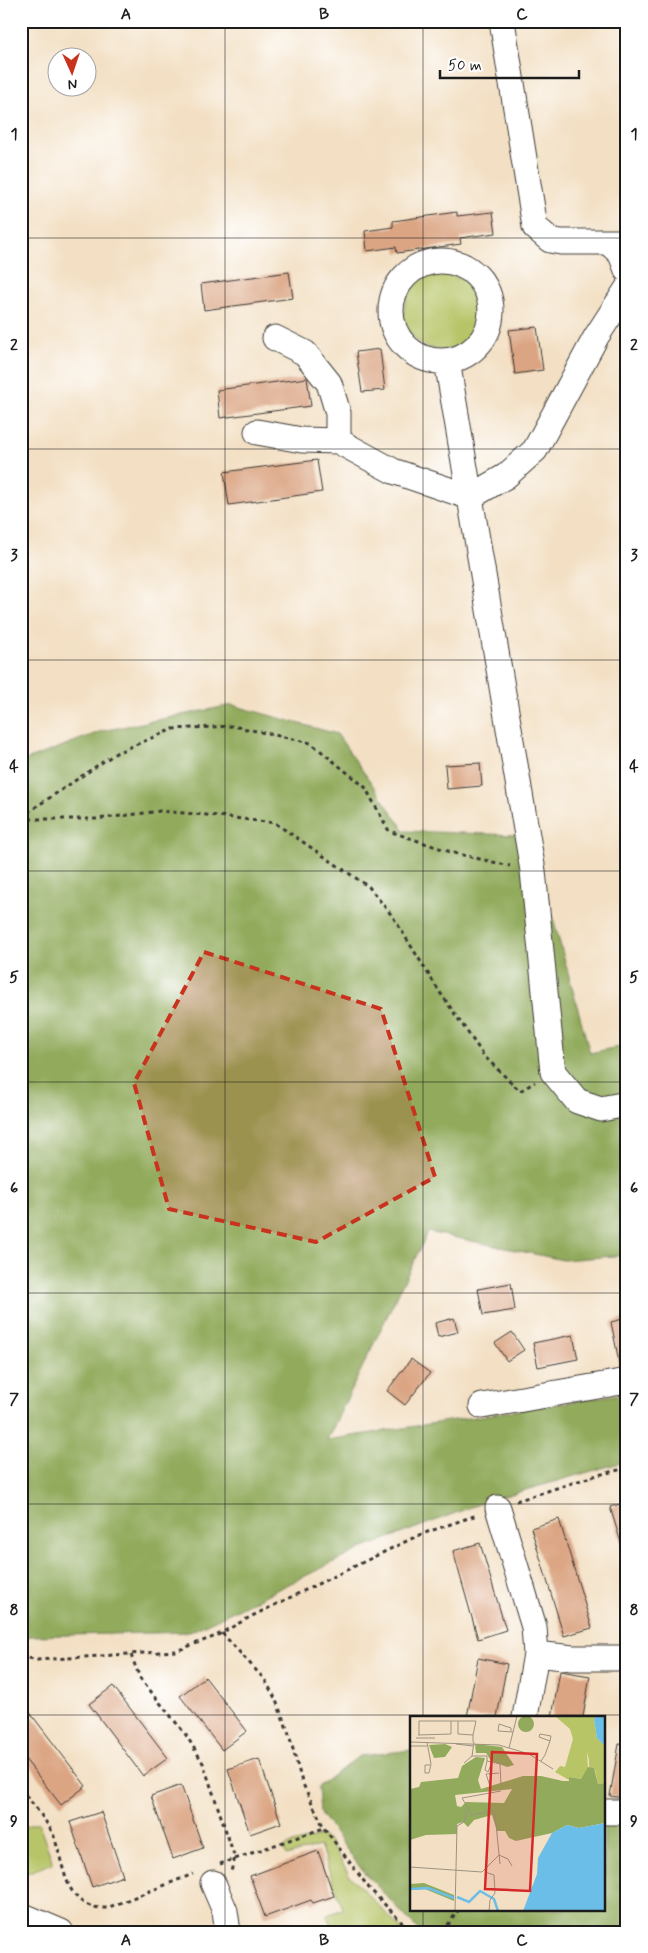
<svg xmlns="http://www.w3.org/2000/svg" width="648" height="1953" font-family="Mynerve,sans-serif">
	<rect width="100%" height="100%" fill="#fff"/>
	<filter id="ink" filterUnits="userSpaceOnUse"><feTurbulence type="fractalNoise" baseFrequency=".02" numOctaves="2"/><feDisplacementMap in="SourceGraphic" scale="10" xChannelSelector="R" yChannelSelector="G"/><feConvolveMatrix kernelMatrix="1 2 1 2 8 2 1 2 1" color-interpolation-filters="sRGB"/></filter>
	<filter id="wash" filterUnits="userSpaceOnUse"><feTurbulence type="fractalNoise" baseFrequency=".0096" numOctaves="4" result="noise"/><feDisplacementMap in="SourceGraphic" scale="20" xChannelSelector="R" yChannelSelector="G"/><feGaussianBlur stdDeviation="1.12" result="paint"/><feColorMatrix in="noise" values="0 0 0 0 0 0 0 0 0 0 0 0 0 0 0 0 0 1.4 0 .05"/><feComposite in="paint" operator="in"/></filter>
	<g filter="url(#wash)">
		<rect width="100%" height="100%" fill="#f3e0c4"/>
		<path fill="#b7c567" stroke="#6a7042" d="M404 312a38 38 0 1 1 76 0a38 38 0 1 1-76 0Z
			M38,1822L53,1863L21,1875V1828Z
			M320,1836L330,1842L350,1876L404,1932H328L334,1929L327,1915L343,1909L320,1846L286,1856L284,1849L289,1845Z"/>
		<path fill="#91aa5c" stroke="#56633c" d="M232,705L337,734L405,831L517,835L543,881L590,1053L627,1045V1255L563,1260L428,1232L327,1440L627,1393V1461L487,1501L361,1549L190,1632L32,1636L21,1638V762L102,731Z
			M412,1750V1909H604V1818L627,1820V1932H420L362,1870L320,1813L318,1787L359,1756Z"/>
		<g id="blocks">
			<path fill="#dba583" d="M457,212V216L493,212L496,233L460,238L461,244L397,253L396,247L367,251L365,231L393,227V221Z
				M289,272L293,298L204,310L201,284Z
				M537,327L543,370L515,374L509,330Z
				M380,349L385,390L362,392L356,352Z
				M307,378L311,406L220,418L217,390Z
				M317,460L322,492L229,505L224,472Z
				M480,763L482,786L447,789L445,765Z
				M511,1283L515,1310L483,1315L478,1289Z
				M454,1318L458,1332L438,1337L435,1323Z
				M627,1318V1366L620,1367L611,1322Z
				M512,1332L524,1350L507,1361L495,1343Z
				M573,1335L578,1359L538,1367L533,1343Z
				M411,1359L430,1373L405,1405L387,1391Z
				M627,1502V1548L623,1549L610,1507Z
				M559,1519L592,1628L564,1636L531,1528Z
				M480,1543L506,1630L478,1639L453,1551Z
				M478,1658L507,1664L497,1717H467Z
				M560,1671L590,1676L583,1717H552Z
				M205,1677L247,1731L222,1750L180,1696Z
				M113,1686L168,1758L143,1776L89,1704Z
				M21,1701L86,1786L61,1805L21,1754Z
				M619,1744L627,1745V1798L610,1796Z
				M259,1759L281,1823L250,1834L228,1769Z
				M181,1785L203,1848L173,1859L151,1796Z
				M101,1812L123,1876L92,1887L70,1822Z
				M318,1851L334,1896L313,1903L311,1900L265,1917L250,1876Z"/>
		</g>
	</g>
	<g filter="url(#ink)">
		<use href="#blocks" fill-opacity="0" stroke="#3c3935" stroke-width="1"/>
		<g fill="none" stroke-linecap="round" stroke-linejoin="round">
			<g stroke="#3c3935" stroke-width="27">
				<path id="minor" d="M502,21L535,227L550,240L561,242H627
					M608,242L621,254L627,270
					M391 311a50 50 0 1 1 100 0a50 50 0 1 1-100 0Z
					M275,338L305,353L329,383L338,413V441L393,471L470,497L506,476L535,450L596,337L627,289
					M447,361L533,871L553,1072L577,1101L601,1109L627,1104
					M257,432L302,440L338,441
					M482,1406L627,1381
					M498,1508L534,1627L536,1654L525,1717
					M536,1654L573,1658H627
					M604,1812H627
					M213,1883L225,1911L228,1932
					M21,1915L61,1932"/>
			</g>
			<path stroke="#3c3935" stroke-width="3" stroke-dasharray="4 4" stroke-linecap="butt" d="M21,817L116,753L173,729L233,726L311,743L365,787L389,831L454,853L510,866
				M21,819H97L160,811L218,816L275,823L369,887L393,917L439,991L484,1056L520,1091L535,1082
				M516,1501L594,1476L627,1468
				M222,1633L265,1680L275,1698L288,1731L302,1782L324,1828L369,1888L411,1932
				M131,1655L140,1678L186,1735L203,1763L235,1858L231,1871
				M21,1656L37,1660L176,1651L216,1636L250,1617L419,1535L477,1515
				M21,1789C30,1801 47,1821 53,1834C65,1864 63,1910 107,1908L193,1874
				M220,1864L324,1828
				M443,1932L459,1909"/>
			<use href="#minor" stroke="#fff" stroke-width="25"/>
		</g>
	</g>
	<path fill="#c8321e" fill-opacity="0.2" stroke="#c8321e" stroke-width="4" stroke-dasharray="10 6" stroke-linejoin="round" d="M204,952L381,1009L435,1177L316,1242L169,1209L134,1083Z"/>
	<path fill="none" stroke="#1c1c1c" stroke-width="1" stroke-opacity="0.55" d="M225,21V1932M423,21V1717M21,238H627M21,449H627M21,660H627M21,871H627M21,1082H627M21,1293H627M21,1504H627M21,1715H627M423,1909V1932"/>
	<g transform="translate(410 1716)">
		<rect width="195" height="195" fill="#f3e0c4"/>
		<path d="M145,0H186L184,3L187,22L195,30V67L188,68L185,54L179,51V44L177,36L178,53L171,63L159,61V64L145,56L150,50L155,51L163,23L160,13Z" fill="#b7c567"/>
		<path d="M108 8a8 8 0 1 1 16 0a8 8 0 1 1-16 0ZM35,28L42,31L35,41L24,42L19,29ZM65,28L92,31L104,49L97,51L81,45L76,37H66ZM66,41L75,42L68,64L71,73L113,60H131L153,65H159V61L171,63L178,51L184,52L188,68L195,67V107L169,112L157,109L142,117L106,125L99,122L95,115H87L82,99L64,104L58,111L53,106L47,108V118L16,119L0,124V73L9,71L11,66L48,62L52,50ZM102,73L94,87L56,86L51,91L47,90L45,79ZM14,167L44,179V185L15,173L0,174V168Z" fill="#91aa5c" fill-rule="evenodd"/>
		<path d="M186,0H195V30L187,22L184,3ZM195,107V195H113L127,158L128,142L142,117L157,109L169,112Z" fill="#6bbee7"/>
		<path fill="none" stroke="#6bbee7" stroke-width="2.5" d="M0,173L18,172L44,182M47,181L59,186L70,175L84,183L88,195"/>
		<path fill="none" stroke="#9d9281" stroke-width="1" d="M48,5V18L63,19V26M101,15V12L89,8L88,15L103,16M8,19L41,18V5M9,19V5H66L63,19M6,22H25M0,26L89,29L119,38L143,53M17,26L21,48L19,57H15V49H20M46,28L63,30M1,30H17M99,32L107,0M62,40H77V45L82,46L78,56L75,54L77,45M131,45L135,39L140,25L141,20L130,18L129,21L140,25M82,46L90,48L91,68M54,47L62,40L64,26M80,70L76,58L89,57M89,139L98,143L102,150M90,148L85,98L82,95L62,99L52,82L91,75M0,151L72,156L89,139M75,156L84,159L85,177L80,184L79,195M45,195L47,110L54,106L57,95"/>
		<path fill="#d62828" fill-opacity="0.15" stroke="#d62828" stroke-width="2.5" d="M82,36L127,38L120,175L75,173Z"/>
		<rect width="195" height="195" fill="none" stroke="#1c1c1c" stroke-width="2.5"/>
	</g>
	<rect width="648" height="1953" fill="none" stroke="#fff" stroke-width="55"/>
	<g transform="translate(72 72) rotate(177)"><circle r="24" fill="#ffffff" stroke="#a4a4a4"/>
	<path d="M0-4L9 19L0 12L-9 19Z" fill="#c8321e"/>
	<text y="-8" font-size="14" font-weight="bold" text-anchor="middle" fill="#1c1c1c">N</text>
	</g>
	<path d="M440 70v8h139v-8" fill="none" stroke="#1c1c1c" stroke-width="2.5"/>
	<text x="448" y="70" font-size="15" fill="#1c1c1c" stroke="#ffffff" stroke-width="4" paint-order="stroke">50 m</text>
	<rect x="28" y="28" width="592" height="1898" fill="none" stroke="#1c1c1c" stroke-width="2"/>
	<g font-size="16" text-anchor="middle" font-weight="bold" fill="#1c1c1c">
		<text x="126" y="19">A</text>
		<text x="324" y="19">B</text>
		<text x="522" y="19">C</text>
		<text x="14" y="139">1</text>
		<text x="634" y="139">1</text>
		<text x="14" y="350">2</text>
		<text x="634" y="350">2</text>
		<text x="14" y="560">3</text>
		<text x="634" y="560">3</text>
		<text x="14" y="771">4</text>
		<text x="634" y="771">4</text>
		<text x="14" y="982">5</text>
		<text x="634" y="982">5</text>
		<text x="14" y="1193">6</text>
		<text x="634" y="1193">6</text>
		<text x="14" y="1404">7</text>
		<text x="634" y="1404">7</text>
		<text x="14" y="1615">8</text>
		<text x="634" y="1615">8</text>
		<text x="14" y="1826">9</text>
		<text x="634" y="1826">9</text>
		<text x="126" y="1945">A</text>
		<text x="324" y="1945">B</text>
		<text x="522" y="1945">C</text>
	</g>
</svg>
